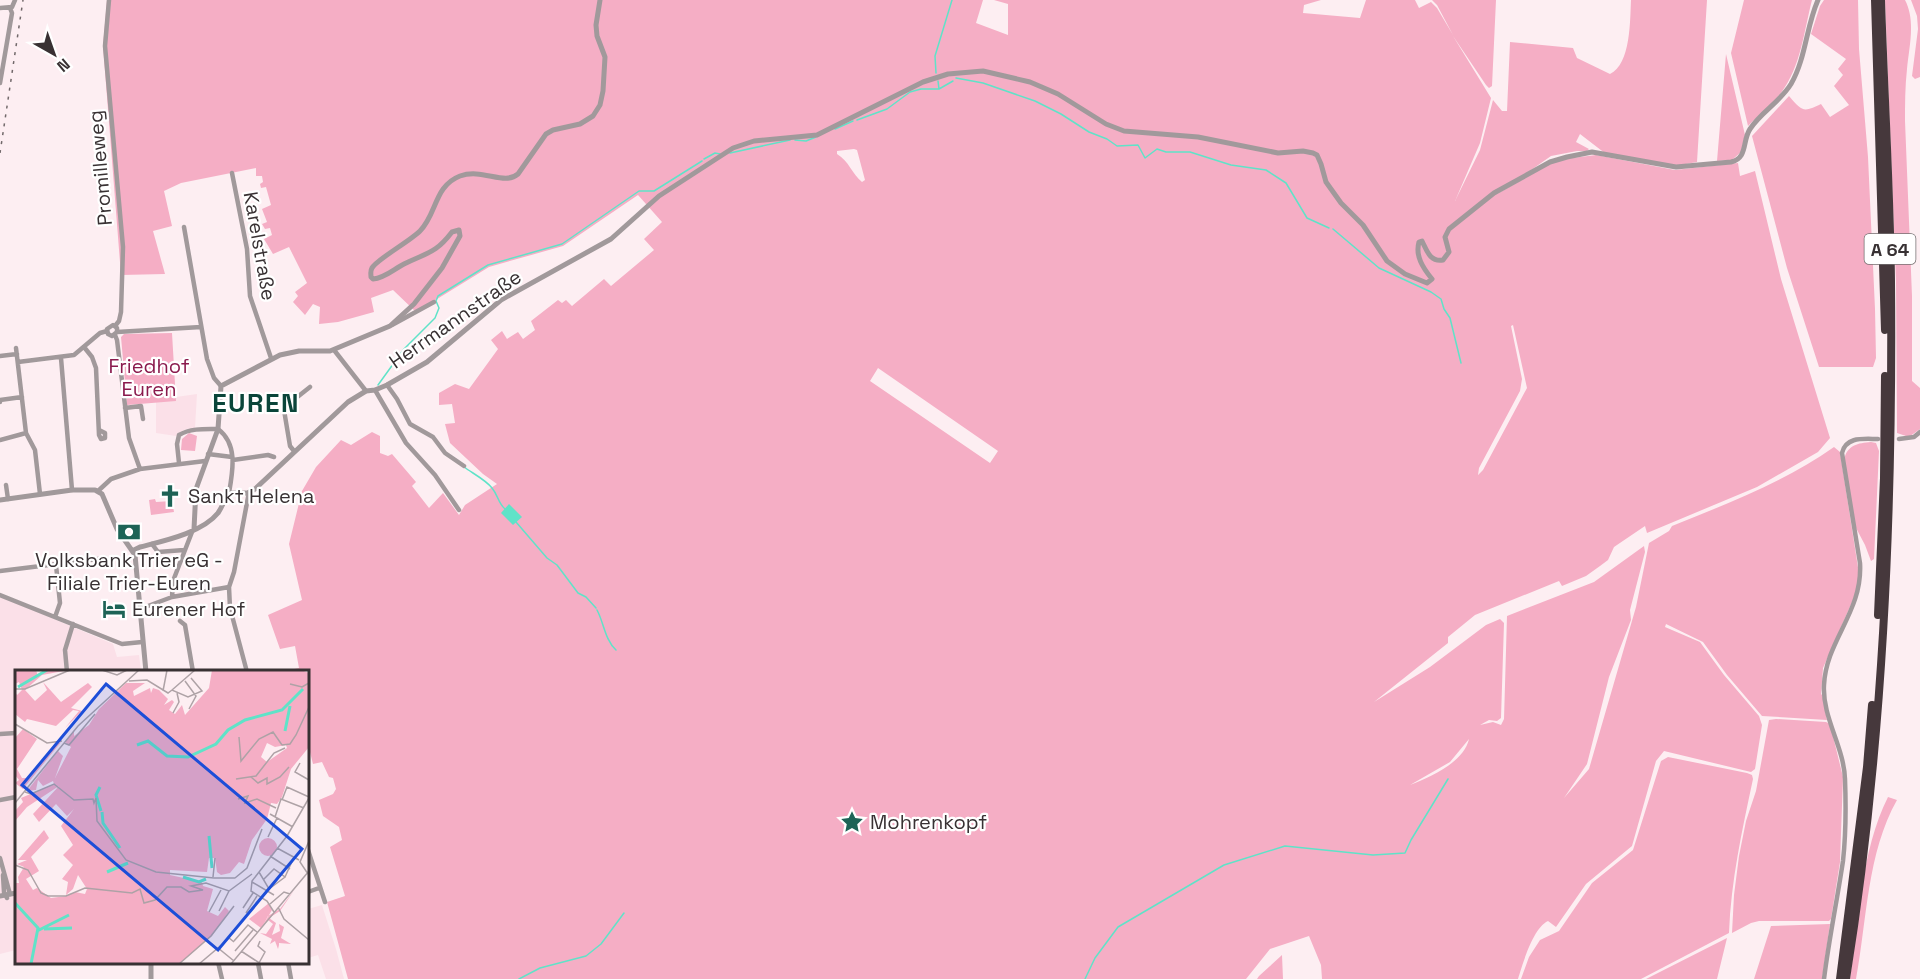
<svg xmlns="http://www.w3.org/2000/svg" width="1920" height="979" font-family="'Space Grotesk',sans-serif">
	<rect width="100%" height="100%" fill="#fdeef2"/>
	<path fill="#fbe0e8" d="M197,394L195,428L186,429L176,436L156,433V402L176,400V397Z
		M0,596L113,644L117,657L139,655L141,671L16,672V950L0,954Z
		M322,905L336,949L344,979H326L318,955L308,958V909Z"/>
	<path fill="#f5aec5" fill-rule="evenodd" d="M107,0H983L976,23L1008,35V4L994,0H1321L1304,5L1303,13L1360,18L1366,0H1415L1419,8L1431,2L1437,8L1453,35L1437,5L1432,0H1496L1492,86L1489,88L1486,85L1453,36L1491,98L1480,143L1455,201L1480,150L1493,100L1502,111H1507L1510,42L1573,48L1577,58L1610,74C1631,64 1630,20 1631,0H1707L1697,162L1675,166L1606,154L1580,134L1576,142L1589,149L1587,151H1577L1551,156L1497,194L1553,162L1572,158L1596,155L1675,170L1738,163L1740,176L1755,171L1781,279L1830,438L1818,452L1757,487L1647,533L1645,526L1614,547L1608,560L1600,566L1586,576L1562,586L1559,581L1475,615L1448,637V643L1374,702L1430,667L1486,625L1500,619L1504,623L1501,718L1497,721L1489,720L1480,725L1493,722L1501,725L1504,719L1507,616L1594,582L1644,546L1645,552L1630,610L1631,620L1609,677L1587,764L1564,798L1589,769L1636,607L1649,543L1669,531L1672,526C1729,503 1784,482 1834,447L1840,452L1859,574L1856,593L1823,668L1821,695L1822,694L1827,720L1762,716L1727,675L1703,642L1666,624L1665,627L1700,642L1724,675L1759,716L1762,725L1755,769L1751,772L1664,751L1656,761L1632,846L1586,884L1556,927L1548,921C1533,928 1523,963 1518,979H1322L1321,965L1309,936L1270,949L1246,979H348L327,902L345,896L330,847L342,840L339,827L323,816L319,800L333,794L336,789L333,778L329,777L322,762L313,764L308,744V672L285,671L299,668L295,646L280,649L268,615L302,600L289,544L302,491L316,467L341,440L351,445L372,432L380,436V453L388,456L392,454L416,482L412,486L429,508L443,493L459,515L465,505L497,484L483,474L450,443L445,424L455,423L452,404L439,405V393L455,384L469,389L498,349L491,340L502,331L507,339L518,332L523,339L535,330L531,321L558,300L562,303L566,300L572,306L604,279L611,286L654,250L644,239L662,222L638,195L563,246L489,267L416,312L393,290L371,298L374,312L338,322L319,324L320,307L313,304L305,315L293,302L298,296L295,292L307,283L289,247L273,254L264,239L272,235L270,228L265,229L262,224L267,222L262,209L271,205L266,187L261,188L260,184L263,182L262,176H256V168L181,183L164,191L172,226L153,231L165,274L121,275L103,46ZM854,149L857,150L865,180L862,182C852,174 849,161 837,154V151ZM1513,325L1527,388L1483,470L1478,475L1479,468L1520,391L1522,379L1511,326ZM878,368L998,451L990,463L870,381ZM1469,739C1464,762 1431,777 1410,785L1450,762Z
		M1744,0H1812C1804,31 1801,66 1781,93C1772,105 1759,115 1748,126L1731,53Z
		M1824,0H1858L1859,49L1868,157L1875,309L1876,358L1873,367H1819L1787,268L1752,136L1789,96C1802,111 1803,113 1821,104L1830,117L1849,105L1834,86L1843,75L1838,69L1846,59L1811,34L1820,6Z
		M1885,0H1905C1916,21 1909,47 1907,69C1905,87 1905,104 1905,121L1912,296V381L1920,388V429L1909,437L1897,433L1896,282Z
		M1911,0H1920V77L1915,79L1912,76L1918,29L1917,16Z
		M1726,54L1745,135L1741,152L1732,160L1717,161Z
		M172,333L176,401L127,405L121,337L124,334Z
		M189,433L197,436L195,451L181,450L182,439Z
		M1871,442L1876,443L1879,451L1874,559L1871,561L1865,545L1855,526L1844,460C1847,445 1858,443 1871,442Z
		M155,499L156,502L172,501L174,512L151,515L149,500Z
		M1776,719L1826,722L1830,724L1843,777L1840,862L1831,919L1829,921H1759L1751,923L1732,933L1734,895L1739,856L1746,821L1756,791L1769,720Z
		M1668,757L1747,773L1752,775L1753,779C1742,831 1731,880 1729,933L1641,979H1521L1529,957L1540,940L1559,931L1592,883L1633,850L1661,761Z
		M1888,797L1897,800C1867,853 1867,920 1856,979H1850C1859,919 1861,851 1888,797Z
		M1830,924L1822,979H1754L1771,926Z
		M1727,938L1717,979H1646Z
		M1282,955L1283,979H1257L1259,976Z"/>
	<path fill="#5fe3c8" d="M509,504L522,517L513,525L501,513Z"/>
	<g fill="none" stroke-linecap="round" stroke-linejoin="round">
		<path stroke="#5fe3c8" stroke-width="1.5" d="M936,73L935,56L952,0
			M956,78L983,83L1035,101L1061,114L1089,132L1107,139L1117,146L1138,145L1145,158L1157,149L1166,152H1190L1231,165L1266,170L1286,183L1307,218L1329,228
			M938,81L939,89
			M857,120L887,109L910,92L921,89H939L953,81
			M835,129L853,121
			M795,140L806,141L816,137
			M730,153L790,140
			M704,159L715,153L720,154
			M1333,229L1379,268L1431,292L1441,299L1444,309L1450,318L1461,363
			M378,385L404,349L435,318L439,308L436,301L438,296L488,265L562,244L639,191H654L702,161
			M464,467C472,473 486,480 492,488C498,495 498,503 505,509
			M516,522L547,558L557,565L578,593L586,597L596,608
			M597,610C604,623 605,640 616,650
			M519,979L540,968L586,956L601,944L624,913
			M1085,979L1095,958L1118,927L1224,865L1285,846L1373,855L1405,853L1411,840L1448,779"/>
		<path stroke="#a1999b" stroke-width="4.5" d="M109,0L105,46L123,247L121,312L119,321L115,326
			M0,8L12,7L15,0
			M0,83L12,13L10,8
			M232,173L247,249L250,296L271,358
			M184,227L207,359L214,378L221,386
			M392,325L434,302
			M117,332V328L113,325L107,329L108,334L112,336L117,332L201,327
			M115,335L117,340L129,438L140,469
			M84,347L92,357L96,368L99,435L101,439L105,438V433L99,430
			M16,348L26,433L35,450L40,494
			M334,350L366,391
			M0,356L17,354
			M61,358L72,490
			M18,362L74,355L100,333L107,331
			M387,385L397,399L410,424L433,437L445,453L464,466
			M375,390L406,443L435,475L459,510
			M0,402V400L22,397
			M125,408L141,406L143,419
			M1899,439L1914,437L1920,432
			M0,440L26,433
			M294,451L290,446L284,410L286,406L310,387
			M208,454L232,457
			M233,460L268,455L274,457
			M179,463L177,444L179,435C191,428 205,429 218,429C238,444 233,470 229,493
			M6,485L8,499
			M98,491L111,479L140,469L205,461
			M152,544L158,552L184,550
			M0,571L106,558
			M0,595L122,644L142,642
			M172,597L173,581L192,532
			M140,609L172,597L229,587
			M55,617L60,603L56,565
			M180,621L185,625L193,672
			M67,672L65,650L73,624
			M247,672L230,608L229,587L234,572L249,492
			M0,734L16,733
			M0,800L16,797
			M308,850L325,902
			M0,858L10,894
			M3,875L4,892L7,898
			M308,892L319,888
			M218,962L222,979
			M260,962L258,963L261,979
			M288,962L291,979
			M1824,979C1829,939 1837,901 1843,861C1846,834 1846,806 1845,779C1844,747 1822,717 1824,685C1826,640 1863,612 1860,563L1842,453C1846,436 1864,439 1878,439"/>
		<path stroke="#a1999b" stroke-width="5" d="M0,500L72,490H95L102,494L117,529L135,555L146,672
			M194,529L196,489L218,429L221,386L280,355L299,351H330L390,326L414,304L442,268L460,236L459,230L452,232C435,254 428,252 404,264C394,269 385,278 373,279L371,277C371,274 370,271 372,268C377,259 409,242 420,231C437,214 434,186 460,176C483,168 504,186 518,174L546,134L553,130L580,124L593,116L600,105L603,91L605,57L597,36L596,25L600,0
			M132,551L140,547C163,541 202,533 218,513C222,507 225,499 229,493H248L255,489L348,402L366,391L375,390L387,385L427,362L501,300L611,239L659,196L733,148L754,141L817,135L923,82L948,74L983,71L1030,82L1058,94L1106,124L1124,131L1198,137L1278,153L1303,151L1313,153L1317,155L1321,164L1326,182L1341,203L1363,225L1387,261L1405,274L1427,283L1432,279C1423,268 1415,256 1419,242L1422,241C1427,251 1430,262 1443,260L1449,252L1445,237L1449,229L1494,193L1550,162L1567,157L1592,152L1676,167L1731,162C1748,158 1742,141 1750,129C1761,112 1780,102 1791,84C1806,58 1806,27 1818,0
			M0,896L16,893
			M151,962V979"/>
		<path stroke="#46383c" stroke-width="8" d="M1875,0L1885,330
			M1878,615L1884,478L1885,376
			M1840,979L1867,767L1872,705
			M1846,979C1883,749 1893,514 1891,281C1890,187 1884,94 1881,0"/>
		<path stroke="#71686a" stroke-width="1.5" stroke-dasharray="3 6" stroke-linecap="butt" d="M0,153L23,0"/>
	</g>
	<defs>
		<g id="church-bare" transform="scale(1.8)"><path d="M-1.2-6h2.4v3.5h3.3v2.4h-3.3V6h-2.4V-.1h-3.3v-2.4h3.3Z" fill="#1d6356" stroke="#fff" stroke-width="2.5" paint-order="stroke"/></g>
		<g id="bank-bare" transform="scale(1.8)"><path d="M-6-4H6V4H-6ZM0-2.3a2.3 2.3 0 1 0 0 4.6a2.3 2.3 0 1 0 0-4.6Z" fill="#1d6356" stroke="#fff" stroke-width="2.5" paint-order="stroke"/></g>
		<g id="hotel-bare" transform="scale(1.8)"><path d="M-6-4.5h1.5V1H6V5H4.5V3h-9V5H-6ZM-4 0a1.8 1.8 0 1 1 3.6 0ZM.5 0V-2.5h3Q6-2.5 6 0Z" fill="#1d6356" stroke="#fff" stroke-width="2.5" paint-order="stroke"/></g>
		<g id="sight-bare" transform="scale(1.8)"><path d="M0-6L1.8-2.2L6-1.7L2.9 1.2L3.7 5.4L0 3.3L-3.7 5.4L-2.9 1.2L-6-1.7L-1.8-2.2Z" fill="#1d6356" stroke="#fff" stroke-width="2.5" paint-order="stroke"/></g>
	</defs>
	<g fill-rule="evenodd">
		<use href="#church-bare" x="170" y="496"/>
		<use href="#bank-bare" x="129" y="532"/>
		<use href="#hotel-bare" x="114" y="609"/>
		<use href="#sight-bare" x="852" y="822"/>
	</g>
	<g text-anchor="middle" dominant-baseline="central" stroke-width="4.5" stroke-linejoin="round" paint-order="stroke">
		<rect fill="#fff" stroke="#746f70" stroke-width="1.5" x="1864.5" y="234" width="51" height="30" rx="4.5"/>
		<g font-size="18" font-weight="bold" fill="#383133">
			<text x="1890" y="249">A 64</text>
		</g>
		<g font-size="20" fill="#383133" stroke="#fff">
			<text transform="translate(100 168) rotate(-95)">Promilleweg</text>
			<text transform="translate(260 246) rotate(80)">Karelstraße</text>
			<text transform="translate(455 319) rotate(-35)">Herrmannstraße</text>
		</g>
		<g font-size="20" fill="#8a1a4d" stroke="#fff">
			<text x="149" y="366">Friedhof<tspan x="149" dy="23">Euren</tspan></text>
		</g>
		<g font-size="20" fill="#383133" stroke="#fff" text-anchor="start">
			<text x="188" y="496">Sankt Helena</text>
			<text x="129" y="560" text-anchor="middle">Volksbank Trier eG -<tspan x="129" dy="23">Filiale Trier-Euren</tspan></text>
			<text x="132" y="609">Eurener Hof</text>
			<text x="870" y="822">Mohrenkopf</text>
		</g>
		<g font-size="26" font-weight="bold" letter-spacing="1.5" fill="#0a453a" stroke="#fff">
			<text x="256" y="403">EUREN</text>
		</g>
	</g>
	<g transform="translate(15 670)">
		<rect width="294" height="294" fill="#fdeef2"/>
		<path d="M0,0H21L23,6L29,1L24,0H54L27,5L10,20L20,31L32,20L28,12L46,32L73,13L77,17L56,38L67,41L50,58L64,41L58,40L41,56L12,49L10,52L0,44V22L2,25L7,20L4,12L0,14ZM197,0H286L294,3V77L276,99L267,127L262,134L256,133L252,149L237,170L229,194L224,192L215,203L206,205L202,202L200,188H194L192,202L155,200V205L187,212L188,216L198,219L192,241L203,246L210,237L214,241L197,266L164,294H0V213H4L3,207L9,197L2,194L12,190H3L29,160L34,168L16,187L24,201L11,209L18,220L22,218L36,228L51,226L60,222L70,224L72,219L63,205L58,219L51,225L53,212L47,209L58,195L48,185L58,175L46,156L59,139L52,146L41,134L24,152L18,144L44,116L12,137L0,151V141L8,132L6,128L39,114L38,111L28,116L23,110L21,120L12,121L43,81L48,86L40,108L56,77L50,72L59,61V66L74,55L84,39L111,13H130L118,21L119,26L135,18L136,23L138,18L144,20L153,29L149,35L157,30L159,32L154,40L160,44L167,35L170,45L194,18ZM252,73L260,77L271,75L272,78L252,92L246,87ZM8,59L22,69L2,99L7,108H15L40,74L46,72L8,119L0,113L4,110L0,105V68ZM244 177a9 9 0 1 1 18 0a9 9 0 1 1-18 0ZM280,219L265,241L254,248L261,253L257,265L265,261L264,254L269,257L266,268L276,274L264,273V275L263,279L260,271L255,274L257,269L245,263L251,264L258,254L253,250L249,255L228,280L246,258L234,249L254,233L257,240L247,257L253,246L265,239Z" fill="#f5aec5" fill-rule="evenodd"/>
		<path fill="none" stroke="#5fe3c8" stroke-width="3" d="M3,17L32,0M270,61L275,36M122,75L133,71L152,86L173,87L201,74L213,60L230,50L267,40L288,19M85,117L81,125L86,141M87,142L88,153L105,178M194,166L197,198M92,202L113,193M168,207L184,212L191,209M0,233L23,258L16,294M29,259L57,258M22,261L54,245"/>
		<path fill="none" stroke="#aea2a6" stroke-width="1.5" d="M87,0L102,5L112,0M114,11L132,10L153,23L157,20L173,27L187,21L176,8M170,11L181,26L174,39M275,14L287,17L294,13M0,19H10L55,0M157,20L180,0M148,21L152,0M158,43L164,32L162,23M0,54L32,73L47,71M224,67L226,91L244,69L258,62L267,75M49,73L54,75L80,44M267,75L275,74L281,65L294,37M285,93L280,102L294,110M236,107L243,113L252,108V114L265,107L274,97M221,109L241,106L259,83L270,78M10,122L16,124L39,114L59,130L78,129L79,133L81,128L82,151L111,190L141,202L199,208M223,129L233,126L230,133L242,129L261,138M267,130L272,117L294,127M0,133L63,56L124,0M255,144L278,157M260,147L266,129L289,138M253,167L262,148M262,178L284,190M255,186L275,199M0,195L13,200L26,223L33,226H51L70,218L117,223L125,219L129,233L140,230L152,217H166L174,222L188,220L176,216L191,213L214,221L237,204M244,202L254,219L270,207L259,199L249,209M293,204L285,192L294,171M198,207L200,188M270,207L279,187M199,208H220M220,208L232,198L247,159M237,212L259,225M255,234L269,222L275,224M263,237L269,249L294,270M228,238L238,223M204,241L214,221M194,242L206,220M259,242L252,231L236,221L237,211L272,166L294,128M231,243L242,226M219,271L233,255L242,262M203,278L214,268L219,272M220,281L238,260M226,281L246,294M244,293L250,282L243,276L245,271M164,294L196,266L219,236M184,294L203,278L219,291M216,294L294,201"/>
		<path fill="#1d4ed8" fill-opacity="0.15" stroke="#1d4ed8" stroke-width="3" d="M91,14L287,179L203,280L7,115Z"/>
		<rect width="294" height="294" fill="none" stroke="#383133" stroke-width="3"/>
	</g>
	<g transform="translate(54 54) rotate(140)" stroke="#ffffff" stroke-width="4.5" paint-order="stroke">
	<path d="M0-4.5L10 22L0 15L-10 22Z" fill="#383133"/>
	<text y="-9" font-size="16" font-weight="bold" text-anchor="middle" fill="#383133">N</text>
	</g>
</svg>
